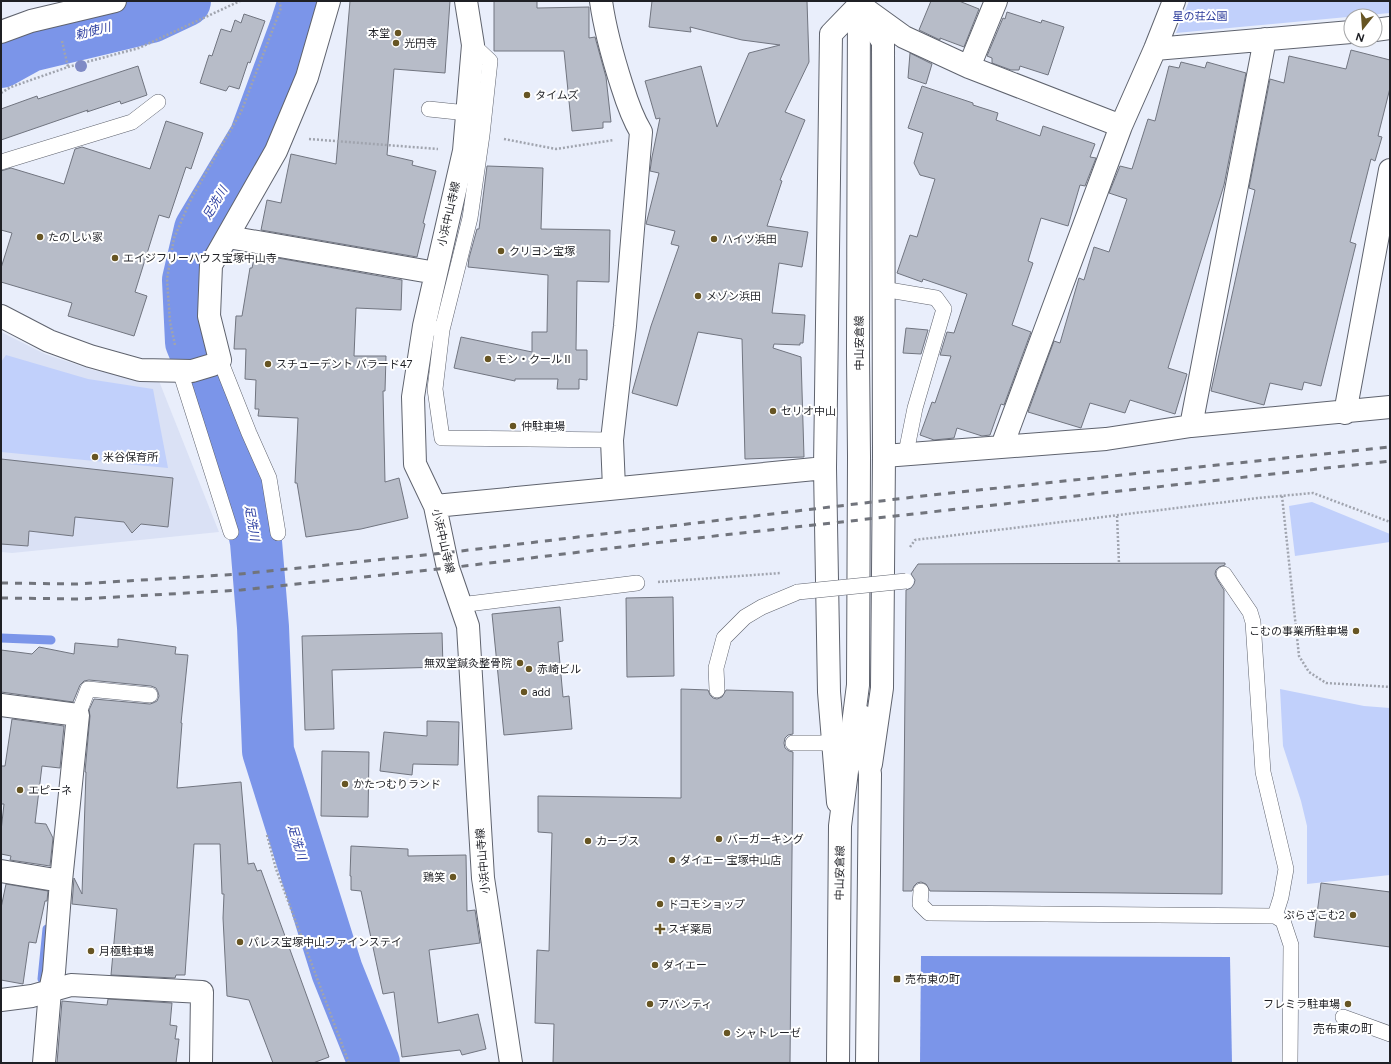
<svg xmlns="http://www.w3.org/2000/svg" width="1391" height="1064" font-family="Figtree,'Noto Sans JP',sans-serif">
	<rect width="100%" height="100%" fill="#e9eefb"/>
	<path fill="#dae1f5" d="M1,332L45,354L93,370L159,381L219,532L12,553L1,552Z"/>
	<path fill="#c1d0fb" d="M1189,1H1390V13L1176,33Z
		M6,355L88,379L153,389L168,468L1,452V362Z
		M1312,502L1390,534V542L1295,556L1289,506Z
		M1280,689L1364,706L1390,708V875L1307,884V826L1301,801L1283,746Z"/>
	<path fill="#7b95e9" d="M921,956L1230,957L1232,1063H920Z"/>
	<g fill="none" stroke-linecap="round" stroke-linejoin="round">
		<path stroke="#7b95e9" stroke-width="9" d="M1,638L51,640
			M42,979L47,929"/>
		<path stroke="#7b95e9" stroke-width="52" d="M304,1L296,26L255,137L200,229L188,280L191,342L240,462L256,542L263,627L268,751L337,971L374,1063
			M1,62L30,46L151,17L185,1"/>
	</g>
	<path fill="#b7bcc8" stroke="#717580" d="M350,1H450L445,73L394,69L387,155L413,161L412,165L436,171L423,223L425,224L417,257L261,230L267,200L281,203L291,154L336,164Z
		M494,1H537V8L589,7V38L595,37L606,77L611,122H603V128L572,131L564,51H494Z
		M652,1H807L809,62L785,112L805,120L780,180L782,181L767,226L808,232L802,267L779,263L772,313L805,315L803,343H800V345L774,344L773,348L801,357L804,457L745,459L742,339L698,332L677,406L632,393L651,326L679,246L671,244L675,231L646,224L659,173L650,171L652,157L660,118L656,119L645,81L701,66L717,127L749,53L780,45L742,40L690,27L691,32L649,27Z
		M931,1H959L979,9L964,47L940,38V40L919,30Z
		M1007,12L1041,23L1042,20L1064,27L1048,75L1020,66L1019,70H1011L992,63V58L987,56L1003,18L1005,19Z
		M244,14L265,21L250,63L248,62L239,89L229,86L226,91L200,83L209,55L212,56L221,29L231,32L235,20L241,23Z
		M1351,50L1390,60V88L1378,136L1382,137L1375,161L1371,159L1350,242L1356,244L1321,386L1304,382L1302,390L1270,383L1264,405L1211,391L1255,190L1249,188L1270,79L1284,83L1289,56L1346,69Z
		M910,53L932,64L926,84L908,78Z
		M1181,62L1205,68L1207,62L1246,73L1224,185L1168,368L1187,374L1175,414L1130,400L1125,413L1090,403L1081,428L1028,412L1054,341L1060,343L1079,278L1084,280L1094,247L1109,252L1127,199L1109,193L1120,166L1132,169L1148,119L1155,121L1169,66L1179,68Z
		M138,66L147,95L121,104L120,101L87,112L88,110L1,140V109L37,96L38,99Z
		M922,86L973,103V105L998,113L996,120L1040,136L1043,126L1095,144L1090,157L1096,158L1085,186L1080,185L1068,226L1041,218L1028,261L1033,263L1012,325L1031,332L1004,405L1001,404L990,435L982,436L957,428L954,438L934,440L920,435L932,402L935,403L951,356L940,355L947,332L954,333L967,294L923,279L922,282L897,273L910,235L917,237L935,179L920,175L914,163L923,133L908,128Z
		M166,121L203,133L191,169L186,167L169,218L159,215L135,292L147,296L134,336L68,316L72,303L1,282V268L12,233L1,230V171L11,168L64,184L75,149L82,147L150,169Z
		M487,166L543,168L541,229L610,230L609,282L577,281L576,350H587V380L579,379V389H557L558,379H515V381L454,368L461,337L532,352V332H547L548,275L468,267L469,258L477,229H479Z
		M255,254L402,280L401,310L356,308L354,356H386L385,391H383L385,482L399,478L408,518L361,529L306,537L297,483H295L298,418L258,416L259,409H255L256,380L245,379L246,349H234L236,316H242L250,268H252Z
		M906,328L928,330L921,354L903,353Z
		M1,459L173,478L168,527L141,524L132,533L124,522L75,517L73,536L29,531L28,546L1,544Z
		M1225,563V565L1219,567L1216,570L1215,574L1217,579L1224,590L1222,894L930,891L926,884L921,882L917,883L914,886L912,891H903L906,590L911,588L914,584L915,580L911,574L918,564Z
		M673,597L674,676L627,677L626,598Z
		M560,607L563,641L558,642L563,697L569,696L572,729L504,735L492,614Z
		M442,633L443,667L332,670L334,729L305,730L302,636Z
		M118,639L176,647L175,654L188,655L181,723H182L177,788L241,782L248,864L254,863L257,871L261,870L329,1057L313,1063H273L249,1000L227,996L223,918L224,894H222L220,844H194L185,975H176L175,978L111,975L117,909L72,904L74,878L82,894L86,772H85L90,716L89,710L94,699L150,704L153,703L157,701L159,696L158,692L156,688L151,686L89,680L84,681L80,685L73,702L1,692V650L32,654L39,647L74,654L75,643L118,647Z
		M681,689L708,690L710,695L713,698L717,699L722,697L726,690L793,692V734L788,735L785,738L784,743L785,748L789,751L793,752L790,1063H553L554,1024L535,1023L537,950L549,951L552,833L538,832V796L681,798Z
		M12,719L64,726L60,768L42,766L35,823L46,824L53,838L50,866L10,860L11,856L1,854V831L4,804H1V766H5Z
		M427,721L459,722L458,765L413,764L412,775L380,771L384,732L427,736Z
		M322,751L369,752L368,817L321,816Z
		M351,846L408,849V856L466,855L467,911L475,910L480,943L429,950L438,1023L478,1014L486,1049L462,1055L460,1050L402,1057L394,992L383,994L361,891L351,890V876H350Z
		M1321,883L1390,892V947L1314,937Z
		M6,884L48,891L47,901H45L36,943L29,942L23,984L1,980V908Z
		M108,999L172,1003L170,1025L177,1026L175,1039H179L176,1063H57L62,1001L107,1005Z"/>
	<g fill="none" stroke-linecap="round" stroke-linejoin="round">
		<g stroke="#5f636e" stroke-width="16">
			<path id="lane" d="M429,109L467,113
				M1,162L132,122L158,102
				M883,289L936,298L944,309L915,408L906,453
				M433,328L442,330L435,389L442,438L612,440
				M442,330L470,218L482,135L490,61L473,45
				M220,360L249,433L269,478L278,533
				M180,371L231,532
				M1224,574L1250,612L1253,622L1263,772L1286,869L1281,897L1275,916
				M460,605L637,583
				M717,690L716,668L724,638L745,617L762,607L798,592
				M78,715L88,689L150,695
				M793,743H833
				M921,891L920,904L929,913L1275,916L1283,921L1291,945L1290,1063
				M1343,1017L1390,1034"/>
		</g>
		<g stroke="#5f636e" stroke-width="24">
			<path id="street" d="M466,1L473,45L464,151L424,326L413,397L415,464L435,506L448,568L468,626L483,878L511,1063
				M601,1C605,30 613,58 622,86C627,102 632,117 641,132L625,326L612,440L614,488
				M859,5L883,42L884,456L882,688L871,764
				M868,11L904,37L969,67L1121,126
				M1375,30L1390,28
				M1,32L31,21L115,1
				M1155,49L1351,32
				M969,67L996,1
				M228,237L436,273
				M1,316L49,341L90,356L140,370L192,371L212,365L220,360L209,316L211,265L276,151L307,77L329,1
				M1345,413L1390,170
				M1191,426L1265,39
				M1002,446L1121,126L1155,49L1174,1
				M884,456L1106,439L1191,426L1390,407
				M435,506L825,468
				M1,705L78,715L61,881L54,972L50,991L44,1063
				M838,802L829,692L825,468L831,34L859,5
				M1,871L61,881
				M1,1000L32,996L71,985L202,992L201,1063"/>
		</g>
		<g stroke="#5f636e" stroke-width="24">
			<path id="secondary" d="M862,716L870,774L867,1063
				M838,1063L840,826L858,685L859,457L858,355L859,1"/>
		</g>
		<path stroke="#a0a4ae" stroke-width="2.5" stroke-dasharray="2 2" stroke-linecap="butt" d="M62,41L68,67
			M1,93L11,87L68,67L139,48L240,1
			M309,139L438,149
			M504,139L556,149L614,140
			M175,345L170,322L167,279L174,238L191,199L241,112L281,8L279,1
			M1282,496L1299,656L1309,672L1326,683L1390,687
			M1117,516L1119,563
			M910,547L915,540L1258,498L1313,493L1390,522
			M658,582L781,573
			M267,835L276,869L349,1063"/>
		<use href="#lane" stroke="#fff" stroke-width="15"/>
		<use href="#street" stroke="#fff" stroke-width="22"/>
		<use href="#secondary" stroke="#fff" stroke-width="22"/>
		<path stroke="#71747c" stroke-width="3" stroke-dasharray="7 7" stroke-linecap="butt" d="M1,583L77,584L240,574L444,553L931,495L1390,447
			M1,598L80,599L241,590L448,568L679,540L1390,461"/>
		<g stroke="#5f636e" stroke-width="16" stroke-linecap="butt">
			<path id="lane-bridge" d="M798,592L906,581"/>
		</g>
		<use href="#lane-bridge" stroke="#fff" stroke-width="15"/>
	</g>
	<circle fill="#7f8ac5" cx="81" cy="66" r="6"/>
	<g fill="#675523" stroke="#fff" stroke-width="1.5">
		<circle cx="398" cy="33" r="4"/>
		<circle cx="396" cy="43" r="4"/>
		<circle cx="527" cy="95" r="4"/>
		<circle cx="40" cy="237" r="4"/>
		<circle cx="714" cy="239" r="4"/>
		<circle cx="501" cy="251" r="4"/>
		<circle cx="115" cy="258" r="4"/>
		<circle cx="698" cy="296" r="4"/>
		<circle cx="488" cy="359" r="4"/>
		<circle cx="268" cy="364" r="4"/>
		<circle cx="773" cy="411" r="4"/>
		<circle cx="513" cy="426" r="4"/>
		<circle cx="95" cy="457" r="4"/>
		<circle cx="1356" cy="631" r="4"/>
		<circle cx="520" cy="663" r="4"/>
		<circle cx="529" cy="669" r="4"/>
		<circle cx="524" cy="692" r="4"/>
		<circle cx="345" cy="784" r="4"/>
		<circle cx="20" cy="790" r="4"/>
		<circle cx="719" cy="839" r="4"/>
		<circle cx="588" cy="841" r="4"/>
		<circle cx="672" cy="860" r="4"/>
		<circle cx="453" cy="877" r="4"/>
		<circle cx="660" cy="904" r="4"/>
		<circle cx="1353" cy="915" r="4"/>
		<path d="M658 923h4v4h4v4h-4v4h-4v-4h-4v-4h4z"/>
		<circle cx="240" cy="942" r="4"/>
		<circle cx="91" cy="951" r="4"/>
		<circle cx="655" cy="965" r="4"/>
		<rect x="893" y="975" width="8" height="8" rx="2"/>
		<circle cx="650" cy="1004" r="4"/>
		<circle cx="1348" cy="1004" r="4"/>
		<circle cx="727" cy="1033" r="4"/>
	</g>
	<g text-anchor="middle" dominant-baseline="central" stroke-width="4" stroke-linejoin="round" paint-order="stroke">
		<g font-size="11" fill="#283899" stroke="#fff">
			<text x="1200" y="16">星の荘公園</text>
		</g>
		<g font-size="11" fill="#1f2025" stroke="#fff" text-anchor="start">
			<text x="390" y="33" text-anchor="end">本堂</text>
			<text x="404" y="43">光円寺</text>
			<text x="535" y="95">タイムズ</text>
			<text x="48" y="237">たのしい家</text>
			<text x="722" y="239">ハイツ浜田</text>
			<text x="509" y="251">クリヨン宝塚</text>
			<text x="123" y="258">エイジフリーハウス宝塚中山寺</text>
			<text x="706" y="296">メゾン浜田</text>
			<text x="496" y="359">モン・クールⅡ</text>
			<text x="276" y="364">スチューデント バラード47</text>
			<text x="781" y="411">セリオ中山</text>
			<text x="521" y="426">仲駐車場</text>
			<text x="103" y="457">米谷保育所</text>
			<text x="1348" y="631" text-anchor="end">こむの事業所駐車場</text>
			<text x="512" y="663" text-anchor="end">無双堂鍼灸整骨院</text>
			<text x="537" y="669">赤崎ビル</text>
			<text x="532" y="692">add</text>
			<text x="353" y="784">かたつむりランド</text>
			<text x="28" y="790">エピーネ</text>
			<text x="727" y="839">バーガーキング</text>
			<text x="596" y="841">カーブス</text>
			<text x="680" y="860">ダイエー 宝塚中山店</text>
			<text x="445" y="877" text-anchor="end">鶏笑</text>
			<text x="668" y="904">ドコモショップ</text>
			<text x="1345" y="915" text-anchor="end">ぷらざこむ2</text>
			<text x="668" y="929">スギ薬局</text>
			<text x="248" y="942">パレス宝塚中山ファインステイ</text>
			<text x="99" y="951">月極駐車場</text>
			<text x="663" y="965">ダイエー</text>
			<text x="905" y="979">売布東の町</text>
			<text x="658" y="1004">アバンティ</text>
			<text x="1340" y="1004" text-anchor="end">フレミラ駐車場</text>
			<text x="735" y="1033">シャトレーゼ</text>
		</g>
		<g font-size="11" fill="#1f2025" stroke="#fff">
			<text transform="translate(449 214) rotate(-77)">小浜中山寺線</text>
			<text transform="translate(859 343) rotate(-90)">中山安倉線</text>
			<text transform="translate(443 541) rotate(77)">小浜中山寺線</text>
			<text transform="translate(483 861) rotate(-95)">小浜中山寺線</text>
			<text transform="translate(840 873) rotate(-89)">中山安倉線</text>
		</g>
		<g font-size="12" font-style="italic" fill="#2f41a2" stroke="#fff">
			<text transform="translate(93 31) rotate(-14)">勅使川</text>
			<text transform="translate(215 203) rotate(-59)">足洗川</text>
			<text transform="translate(252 523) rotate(80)">足洗川</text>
			<text transform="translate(297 842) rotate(73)">足洗川</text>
		</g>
		<g font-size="12" fill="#1f2025" stroke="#fff">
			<text x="1343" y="1029">売布東の町</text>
		</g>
	</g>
	<rect width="1391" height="1064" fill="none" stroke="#1f2025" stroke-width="4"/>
	<g transform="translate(1363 28) rotate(197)"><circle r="19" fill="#ffffff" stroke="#a5a6a8"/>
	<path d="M0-3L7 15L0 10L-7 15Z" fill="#675523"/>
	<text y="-6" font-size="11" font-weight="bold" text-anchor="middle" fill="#1f2025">N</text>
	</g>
</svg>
